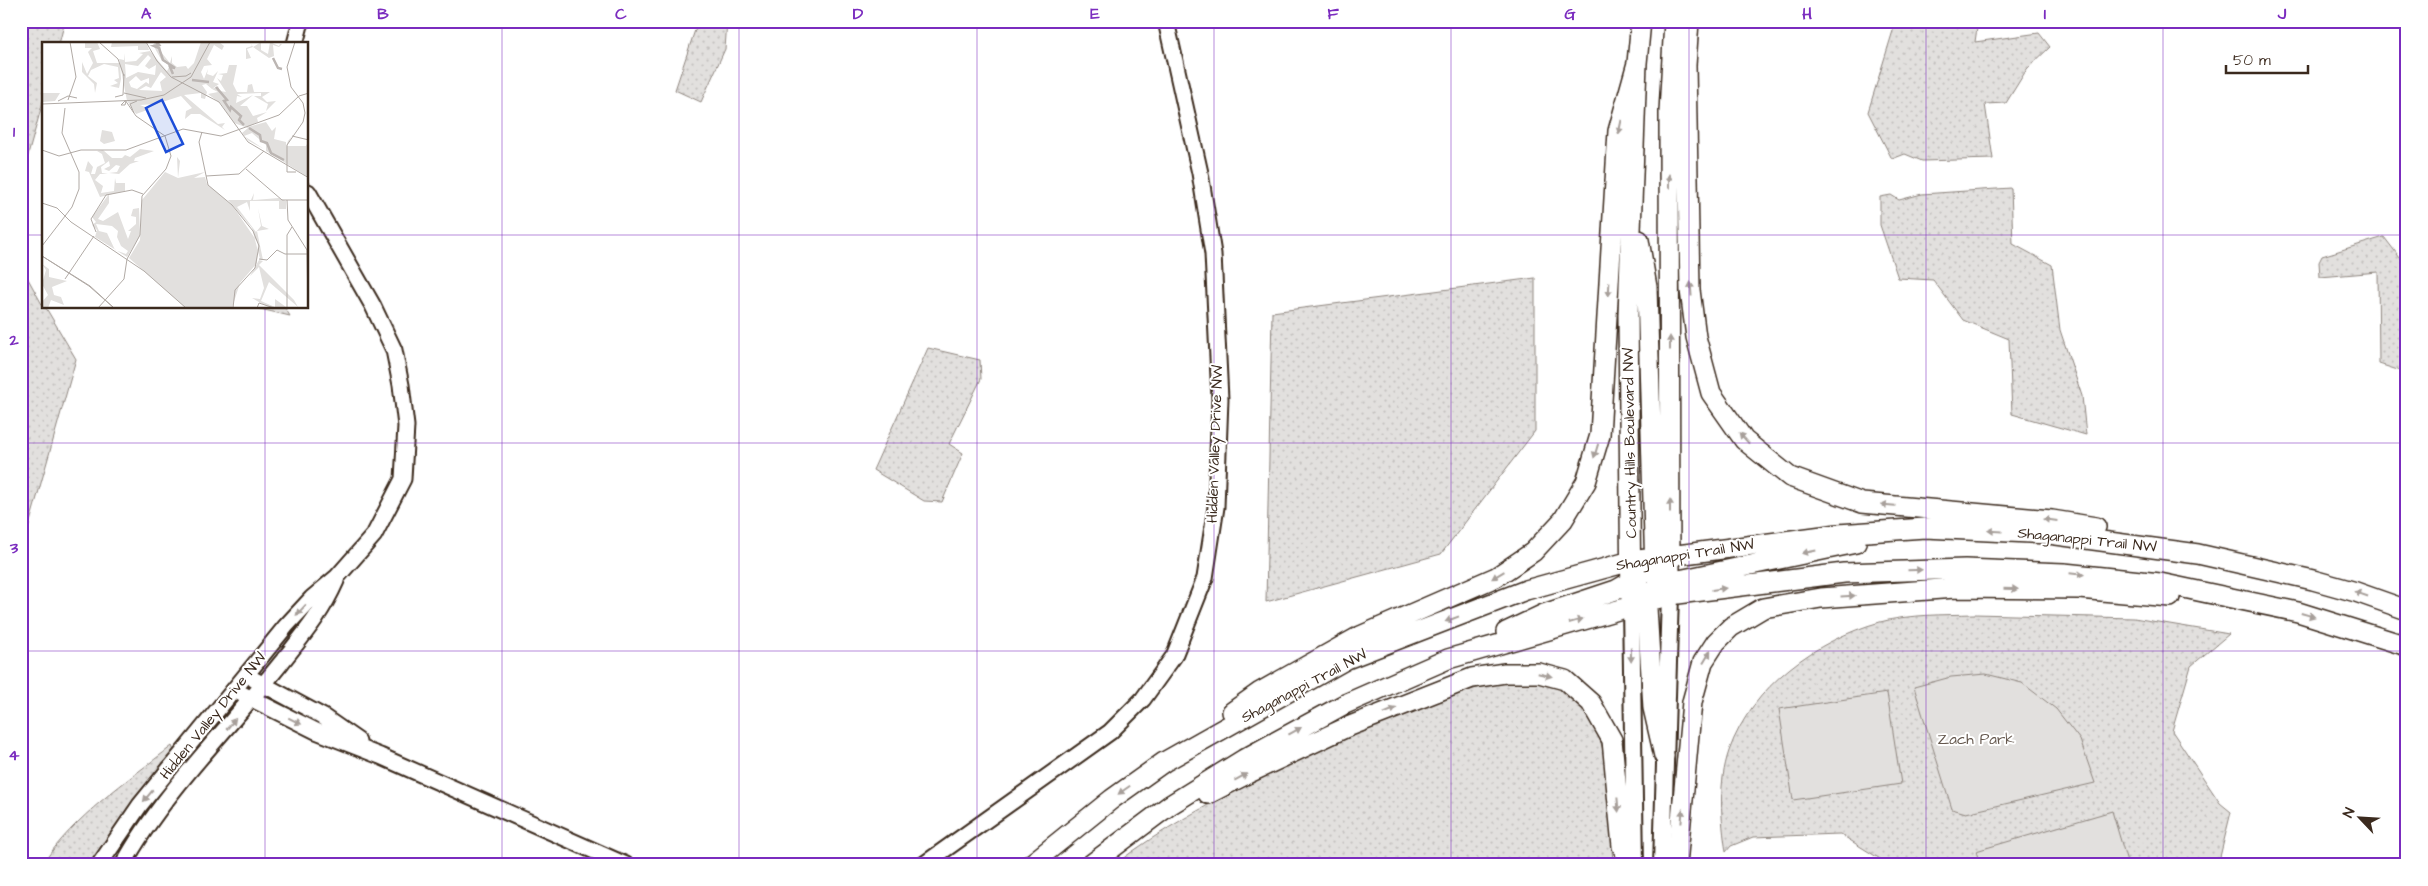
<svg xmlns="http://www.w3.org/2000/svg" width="2428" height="886" font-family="'Architects Daughter',sans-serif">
	<defs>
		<pattern id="grass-dots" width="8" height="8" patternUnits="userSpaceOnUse" patternTransform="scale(1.25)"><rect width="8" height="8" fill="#e2e0de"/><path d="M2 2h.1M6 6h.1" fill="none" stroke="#c3c0be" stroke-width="1.8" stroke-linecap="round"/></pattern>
	</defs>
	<rect width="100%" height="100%" fill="#fff"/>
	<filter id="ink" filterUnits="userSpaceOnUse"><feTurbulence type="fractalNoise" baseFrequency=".02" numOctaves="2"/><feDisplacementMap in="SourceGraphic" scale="10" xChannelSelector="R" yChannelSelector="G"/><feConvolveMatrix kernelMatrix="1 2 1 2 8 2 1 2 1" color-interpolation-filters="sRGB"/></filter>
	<g filter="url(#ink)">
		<path fill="url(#grass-dots)" stroke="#8e857e" d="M21,21H65L59,44H44V98L21,180Z
			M698,21H727L725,49L701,102L675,90Z
			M1896,21H1978L1975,42L2039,33L2050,47L2027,69L2006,103L1985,104L1993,159L1922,161L1905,154L1892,159L1868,112Z
			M2011,188L2013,244L2052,265L2060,330L2082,396L2086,435L2012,414L2009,339L1963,320L1933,280L1898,278L1880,225V197L1891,195L1899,200L1922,194Z
			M2384,237L2407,267V373L2379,364L2378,272L2320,277L2319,262L2322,256Z
			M21,266L44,308H46L76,359L21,554Z
			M1535,278V431L1441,554L1266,602L1272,312Z
			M256,308H285L290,316Z
			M928,348L980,360L981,379L949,444L963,453L942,502L924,501L873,470Z
			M1974,614L2134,618L2229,634L2191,666L2172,731L2220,803L2231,812L2218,865H1886L1885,862L1840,834L1753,837L1731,846L1726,852C1721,819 1718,783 1729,751C1752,686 1816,640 1880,622C1910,614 1943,615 1974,614Z
			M1510,679C1521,680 1534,679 1544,682C1619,706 1609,802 1613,865H1114C1161,829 1214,801 1267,774C1344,736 1426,700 1510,679Z
			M172,746L174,751L126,810L90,865H42C74,816 127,781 172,746Z"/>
		<path fill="#e2e0de" stroke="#8e857e" d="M1986,674L2022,683L2056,709L2080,740L2095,783L1966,813L1952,809L1914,687L1951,677Z
			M1887,693L1901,784L1793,800L1779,709Z
			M2112,811L2128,865H1980L1976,851Z"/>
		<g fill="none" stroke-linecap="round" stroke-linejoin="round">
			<g stroke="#3b2a1e" stroke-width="19">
				<path id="tertiary" d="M295,44L301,21
					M255,680L322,716L358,741
					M234,690L316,731L380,756L626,865
					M99,865L140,805L286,626L312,598L337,577L374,535L403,479L406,426L401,385L394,350L373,306L308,192
					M123,865C162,793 230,727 281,663C303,635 321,615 336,581
					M923,865L1110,732L1143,699L1174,656L1205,578L1216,507L1220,399L1213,254L1200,173L1166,21"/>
			</g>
			<g stroke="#3b2a1e" stroke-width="20">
				<path id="secondary" d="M1631,606L1635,865
					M1662,865L1670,595"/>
			</g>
			<g stroke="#3b2a1e" stroke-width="22">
				<path id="primary" d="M1689,21L1686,65L1690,290L1696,337L1711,393L1744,440L1790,477L1862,503L2052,520L2096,527
					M1639,240L1647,287L1655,574L1659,584L1670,595
					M1660,584L1856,543
					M1646,591L1653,708L1664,756
					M1670,595L1669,112L1674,21
					M1631,606L1628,315L1637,63L1641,21
					M1506,632L1544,614L1616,590L1639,577
					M1232,712L1260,692L1358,637L1496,577L1533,552L1563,520L1586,482L1600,435L1618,131L1637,63
					M1208,794L1247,774L1345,728L1472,678L1505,673H1539L1565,680L1591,703L1612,740L1622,846L1630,865
					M1030,865L1112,799L1164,762L1347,659L1526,590L1631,561L1838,534L1925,528L2049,534L2198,554L2313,580L2356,592L2407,610
					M1090,865L1170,805L1244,759L1345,704L1448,659L1670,595L1844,573L1965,569L2064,573L2160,583L2298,612L2407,646
					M1677,865L1692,702L1703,662L1716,642L1731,627L1763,608L1821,598L1955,588L2079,589L2170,597"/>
			</g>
			<use href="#tertiary" stroke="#fff" stroke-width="15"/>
			<use href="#secondary" stroke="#fff" stroke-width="16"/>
			<use href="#primary" stroke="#fff" stroke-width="19"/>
		</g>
		<defs><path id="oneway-solid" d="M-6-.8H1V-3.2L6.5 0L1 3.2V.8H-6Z" transform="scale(1.25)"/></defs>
		<g fill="#a79f9a">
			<use href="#oneway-solid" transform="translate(1620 127) rotate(102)"/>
			<use href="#oneway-solid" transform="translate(1669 181) rotate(-90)"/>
			<use href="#oneway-solid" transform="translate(1609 289) rotate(93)"/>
			<use href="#oneway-solid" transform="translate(1691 289) rotate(-94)"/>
			<use href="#oneway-solid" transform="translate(1670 343) rotate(-90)"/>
			<use href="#oneway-solid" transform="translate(1744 438) rotate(-132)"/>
			<use href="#oneway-solid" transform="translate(1596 451) rotate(107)"/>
			<use href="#oneway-solid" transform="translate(1888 505) rotate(-175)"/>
			<use href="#oneway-solid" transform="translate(1670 506) rotate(-90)"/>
			<use href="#oneway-solid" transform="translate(2050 520) rotate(-173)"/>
			<use href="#oneway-solid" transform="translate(1995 531) rotate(-177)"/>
			<use href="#oneway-solid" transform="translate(1809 552) rotate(168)"/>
			<use href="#oneway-solid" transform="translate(1915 570) rotate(-2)"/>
			<use href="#oneway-solid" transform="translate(2077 574) rotate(6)"/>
			<use href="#oneway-solid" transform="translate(1498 575) rotate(149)"/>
			<use href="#oneway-solid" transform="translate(1719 589) rotate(-7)"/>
			<use href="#oneway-solid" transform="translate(2011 589) rotate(1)"/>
			<use href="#oneway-solid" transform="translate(2361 594) rotate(-161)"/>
			<use href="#oneway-solid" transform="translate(1848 596) rotate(-4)"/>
			<use href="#oneway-solid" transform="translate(301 610) rotate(133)"/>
			<use href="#oneway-solid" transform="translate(2308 615) rotate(16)"/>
			<use href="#oneway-solid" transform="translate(1452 619) rotate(159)"/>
			<use href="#oneway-solid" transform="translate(1576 621) rotate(-16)"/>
			<use href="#oneway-solid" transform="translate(1631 655) rotate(89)"/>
			<use href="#oneway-solid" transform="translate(1707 657) rotate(-59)"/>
			<use href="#oneway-solid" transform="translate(1545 675) rotate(13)"/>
			<use href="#oneway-solid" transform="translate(1390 711) rotate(-22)"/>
			<use href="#oneway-solid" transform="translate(295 721) rotate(26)"/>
			<use href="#oneway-solid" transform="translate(231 724) rotate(-50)"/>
			<use href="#oneway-solid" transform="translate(1295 731) rotate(-29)"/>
			<use href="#oneway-solid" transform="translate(1241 777) rotate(-28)"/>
			<use href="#oneway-solid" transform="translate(1124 790) rotate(145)"/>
			<use href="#oneway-solid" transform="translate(148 796) rotate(130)"/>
			<use href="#oneway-solid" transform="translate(1618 805) rotate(85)"/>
			<use href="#oneway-solid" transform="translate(1682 816) rotate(-85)"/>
		</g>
	</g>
	<path fill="none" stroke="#7b2cbf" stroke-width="1" stroke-opacity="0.55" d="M265,21V44M502,21V865M739,21V865M977,21V865M1214,21V865M1451,21V865M1689,21V865M1926,21V865M2163,21V865M21,235H44M308,235H2407M265,308V865M21,443H2407M21,651H2407"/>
	<g text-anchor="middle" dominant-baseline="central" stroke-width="4" stroke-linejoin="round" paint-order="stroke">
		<g font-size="15" fill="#3b2a1e" stroke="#fff">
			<text transform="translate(1630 443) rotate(-91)">Country Hills Boulevard NW</text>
			<text transform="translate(1215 444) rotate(-88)">Hidden Valley Drive NW</text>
			<text transform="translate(2087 540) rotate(6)">Shaganappi Trail NW</text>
			<text transform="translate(1685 555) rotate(-9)">Shaganappi Trail NW</text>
			<text transform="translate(1304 686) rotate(-28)">Shaganappi Trail NW</text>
			<text transform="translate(213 716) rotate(-51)">Hidden Valley Drive NW</text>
		</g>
		<g font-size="15" fill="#65584e" stroke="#fff">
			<text x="1976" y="739">Zach Park</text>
		</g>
	</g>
	<g transform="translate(42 42)">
		<rect width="266" height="266" fill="#fff"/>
		<path d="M43,0H55L58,7L51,9L55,21H78L79,37L77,46L68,44L76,41L72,38L77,36L76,25L62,22L49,28L46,34L55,41L53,51L52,42L40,30V20L45,32L51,21L46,10L50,6H43ZM70,0H104L107,8H96V4L69,5ZM113,0H118L119,10L128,21L130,14V21L135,25L144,24L146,27L152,21L159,0H177L182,4L180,8L172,3L165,17L170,23L162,24L159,30L162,37L166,27L165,32L171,34L176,29L171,40L177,42L170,47L164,42L160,43L165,50L163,57L159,56V51L142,53L176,82L183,81L180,85L183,88L158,72H149L143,77L144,69L150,66L139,54L114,62L98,63L108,67L94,72L85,59L77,17L82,18V11L83,20L94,19L101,12L97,11L108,9L125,29L128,23L120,19L111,3ZM106,13L109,16L103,24L107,27L114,23L113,33L96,30L84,36L83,22L96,24ZM119,30L124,35L118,40L120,49L97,48L104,44L109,46ZM94,34L99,39L107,36V42L104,40L95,47L89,45L87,40ZM208,0L211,5L219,0V8L226,12L228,0L237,4L238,2H240L237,5L231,3L232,14L227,16L211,5L205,7L209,16L204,17V6L210,4ZM187,23H195L191,42L195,50H205L206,43L210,42L212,50H228L220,55L225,60L234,59L224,69L226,62L212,54H219V51L195,52L200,55L195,54L194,61L211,53L198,64H205L211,74L225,70L215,76L216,80L206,85L224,80L230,89L234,85L232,97L244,100V105L246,99L250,94L245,104H264L266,100V135L224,109V103L210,91L202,94L222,107L207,99L202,94L200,91L206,86L192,81L179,62L166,52L176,50L170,47L176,44L178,49L184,50L175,36L179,39L181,33L176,32L185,31ZM0,51H18L13,59L0,60ZM60,88L70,90L73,99L62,102L58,99ZM98,107L112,109L93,116L92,119H97L88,122L77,132L67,131L75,130L78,124L74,123L67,129L62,127L68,124L67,119L59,125L60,131L66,132H58L53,138L61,144L59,151L72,149L73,136L74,141H83V149L58,155L47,130L43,129L46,119L51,125L49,132H53L55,125L63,121L60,112L55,109L61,108L70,116H80L83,113L88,115ZM135,115L138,119L136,136L163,130L152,136L163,135L165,142L190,163L216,201L215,221L198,241L190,266H144L87,216L98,198L100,158L123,130L136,136ZM212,151L211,158L237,156L244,159V167H237V159H208V169L205,160L195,165L214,190L219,184L216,166L220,184L227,187L215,189L221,218L218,217L210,186L186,158H209ZM67,152V161L56,177L61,179L76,170L86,197L89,189H86L94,182V175L89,174L91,167L97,166L98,194L85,215L53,195L55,188L50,183L54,180L50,175ZM54,182L70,184L76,189L75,195L79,204L86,209L84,212L73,208L65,191L57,189ZM217,218L221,219L217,223L252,258L256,265L227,240L219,259L233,265V257L244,265L232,266L224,264L210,256L218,257L222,246L217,225L208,234ZM0,222L7,227V235L25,239L10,245L12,253L19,255L22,263L9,258L6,266H0V260L6,253L0,242L4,228Z" fill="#e2e0de" fill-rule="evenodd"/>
		<path fill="none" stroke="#bcb6b3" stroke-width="2.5" d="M114,0L117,3L112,4L117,6L121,18L133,26L128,25L131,32M231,16L236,26L240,27M150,38L167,40M174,45L185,58L182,59L188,68L189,65L199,74L197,78L202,83M207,86L218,93L219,99L225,101L229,111L242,118"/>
		<path fill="none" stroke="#b1aaa5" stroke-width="1" d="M57,0L76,17L82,34M104,0L115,19L129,35L177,60L206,100L267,136M253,0L245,25L249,45L261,61L263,71L261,80L245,103V130H254M130,35L144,34L149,31M82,51L104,56M73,55L81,53L82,32M26,58L34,35L28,0M16,59L26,54L35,56M84,59L83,63H79L84,58M0,62L99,58L122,53L149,35L168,0M92,71L88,62L95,59M160,90L157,100L166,143L190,163L211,189L217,204L213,226L193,248L191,266M250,94L267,98M0,108L17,114L39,108H84L141,87L179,94L237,73L257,54L267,51M204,127L240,158H267M164,134L197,132L222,109M245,158L246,178L265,208L266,266M0,161L15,166L29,180L102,229L144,266M54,190L49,177L64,153L90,148L101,152M0,204L30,165L37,147V130L20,91L23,66M0,214L48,244L72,266M0,214L47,244L72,266M217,217L225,218L235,208L243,212H267M23,237L52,194M56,266L82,237L85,217L98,193L100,154L124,127L129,114L123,94L94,74L83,58M215,266L217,261L232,266H250M245,266V193L250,185M249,266H267"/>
		<path fill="#1d4ed8" fill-opacity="0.15" stroke="#1d4ed8" stroke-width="2.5" d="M120,58L141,102L124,110L104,66Z"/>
		<rect width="266" height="266" fill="none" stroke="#3b2a1e" stroke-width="2.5"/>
	</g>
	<rect width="2428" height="886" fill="none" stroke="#fff" stroke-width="55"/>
	<g transform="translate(2360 818) rotate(295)" stroke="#ffffff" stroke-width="4" paint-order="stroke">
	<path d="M0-4L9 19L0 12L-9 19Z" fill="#3b2a1e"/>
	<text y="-8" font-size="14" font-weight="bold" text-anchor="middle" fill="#3b2a1e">N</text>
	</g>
	<path d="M2226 65v8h82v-8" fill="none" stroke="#3b2a1e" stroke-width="2.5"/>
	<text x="2233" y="65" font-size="15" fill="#3b2a1e" stroke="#ffffff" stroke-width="4" paint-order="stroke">50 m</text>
	<rect x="28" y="28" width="2372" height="830" fill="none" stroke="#7b2cbf" stroke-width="2"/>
	<g font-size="16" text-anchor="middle" font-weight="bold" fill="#7b2cbf">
		<text x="146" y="19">A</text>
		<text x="383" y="19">B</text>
		<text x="621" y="19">C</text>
		<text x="858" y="19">D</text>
		<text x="1095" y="19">E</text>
		<text x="1333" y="19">F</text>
		<text x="1570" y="19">G</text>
		<text x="1807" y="19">H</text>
		<text x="2045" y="19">I</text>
		<text x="2282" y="19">J</text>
		<text x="14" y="137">1</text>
		<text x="14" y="345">2</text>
		<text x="14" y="553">3</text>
		<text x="14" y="760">4</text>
	</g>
</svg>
